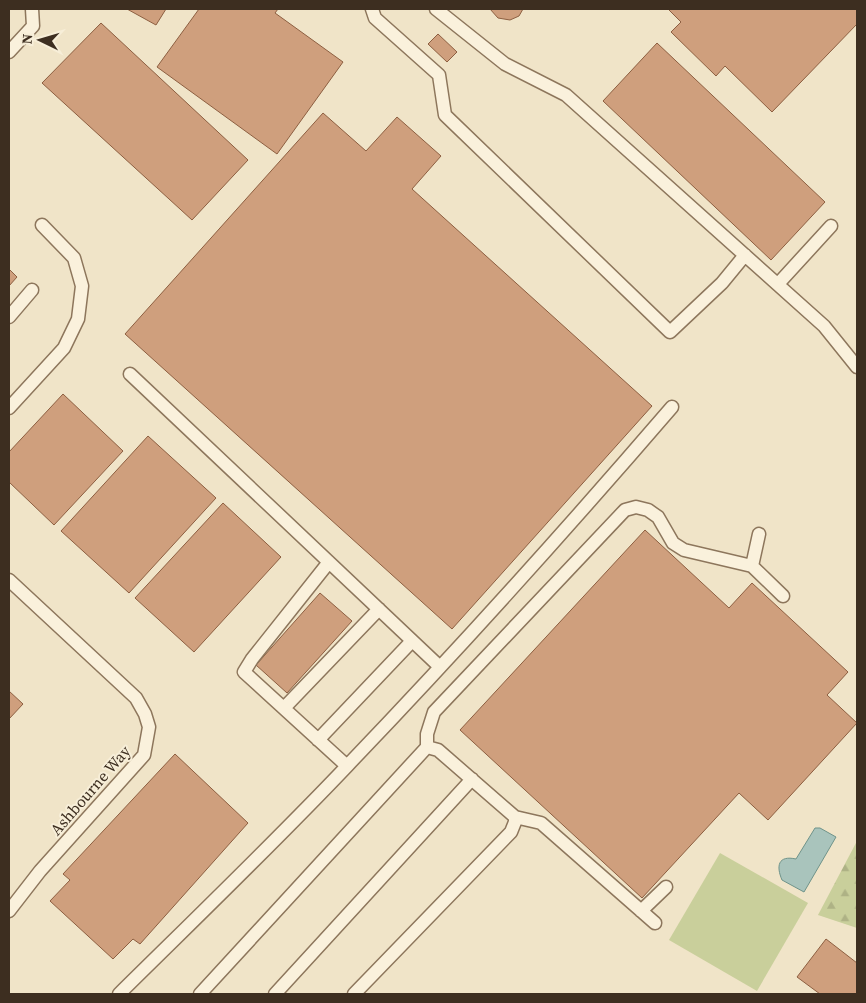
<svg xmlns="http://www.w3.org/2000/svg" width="866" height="1003" font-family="'Source Serif 4',serif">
	<defs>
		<pattern id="forest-firs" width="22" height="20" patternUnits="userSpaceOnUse" patternTransform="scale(1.25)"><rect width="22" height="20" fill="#c9cf9b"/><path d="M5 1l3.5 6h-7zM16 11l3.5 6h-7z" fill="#aeb285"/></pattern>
	</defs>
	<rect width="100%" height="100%" fill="#f0e4c8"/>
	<path fill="#c9cf9b" d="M720,853L808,903L757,991L669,940Z"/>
	<path fill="url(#forest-firs)" d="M857,841V928L818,915Z"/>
	<path fill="#a9c4bc" stroke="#6f938a" d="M815,828H820L836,837L804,892L782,880C776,866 778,855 796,859Z"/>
	<path fill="#cf9f7d" stroke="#8d5f41" d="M127,9H166L156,25Z
		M199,9H278L275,13L343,62L277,154L157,67Z
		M490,9H523L519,16L510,20L498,18Z
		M668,9H857V24L772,112L725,66L716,76L671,32L681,22Z
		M101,23L248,160L192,220L42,83Z
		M438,34L457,52L447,62L428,44Z
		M657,43L825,202L771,260L603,101Z
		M323,113L366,151L397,117L441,156L412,189L652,406L452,629L125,334Z
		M9,269L17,277L9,286Z
		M63,394L123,451L54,525L9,482V452Z
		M148,436L216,498L129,593L61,531Z
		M223,503L281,557L194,652L135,598Z
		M645,530L729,608L752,583L848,672L827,695L857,723L768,820L739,793L642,898L460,730Z
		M320,593L352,621L287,693L256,665Z
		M9,691L23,704L9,719Z
		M175,754L248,823L140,944L133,939L113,959L50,901L70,880L63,874Z
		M826,939L857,963V994H820L797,977Z"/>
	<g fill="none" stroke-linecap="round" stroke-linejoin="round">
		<g stroke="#8d765c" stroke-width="15">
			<path id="lane" d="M372,9L375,18L439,75L445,115L670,332L722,283L745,255
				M436,9L505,64L566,95L824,326L857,367
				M9,52L33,26L32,9
				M778,284L831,226
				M9,317L32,290
				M130,374L440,667
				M9,408L64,348L78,319L82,286L74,258L42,225
				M329,562L252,659L244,672L347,766
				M752,566L759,534
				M9,580L136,698L145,714L149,727L144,755L40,871L9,911
				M284,708L379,609
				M318,740L412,641
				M427,747V734L434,712L625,510L636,507L648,510L658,517L673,543L684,550L752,566L783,596
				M515,817L541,823L655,923
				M641,911L666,887
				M119,994C196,918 274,843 348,765C459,649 567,529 672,407
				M200,994L427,747L438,750L515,817V822L511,832L354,994
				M275,994L472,779"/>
		</g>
		<use href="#lane" stroke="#faf1dc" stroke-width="12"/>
	</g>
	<g text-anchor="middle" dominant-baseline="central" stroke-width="4" stroke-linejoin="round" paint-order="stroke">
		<g font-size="16" fill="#3d2e20" stroke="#f7eed8">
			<text transform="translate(90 790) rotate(-49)">Ashbourne Way</text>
		</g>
	</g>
	<rect width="866" height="1003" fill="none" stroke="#3d2e20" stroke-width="20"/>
	<g transform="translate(40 40) rotate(275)" stroke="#f7eed8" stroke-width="4" paint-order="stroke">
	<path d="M0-4L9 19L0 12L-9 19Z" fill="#3d2e20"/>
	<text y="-8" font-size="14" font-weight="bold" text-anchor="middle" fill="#3d2e20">N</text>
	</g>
</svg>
